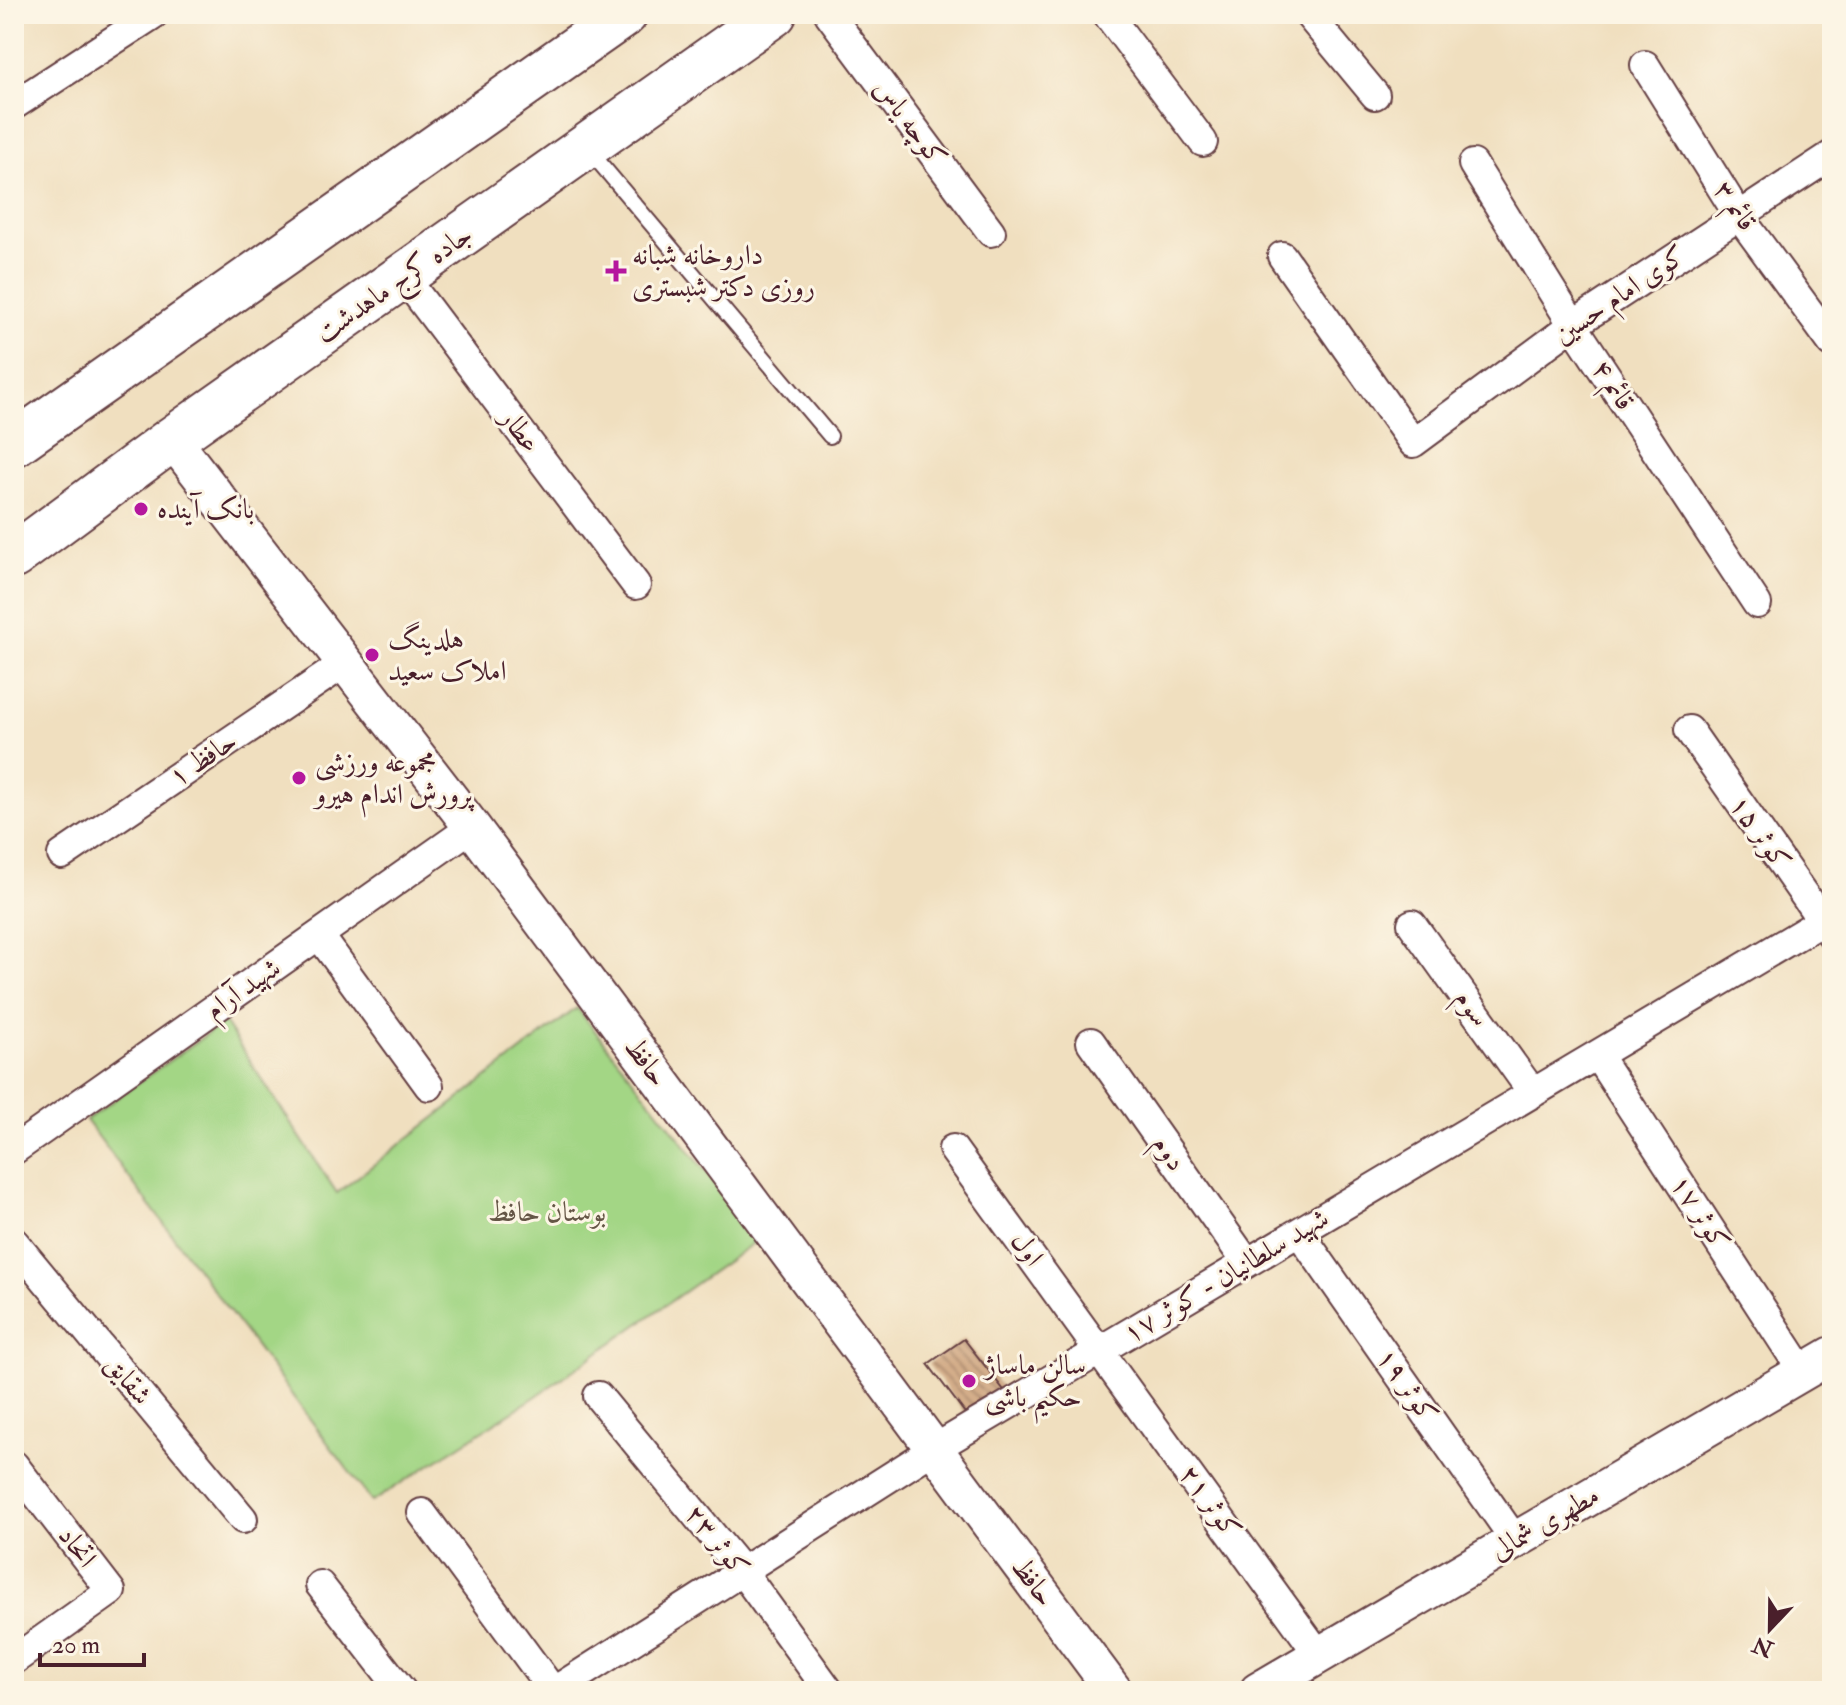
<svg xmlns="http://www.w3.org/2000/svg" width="1846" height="1705" font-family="'IM FELL Double Pica',Amiri,serif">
	<defs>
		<pattern id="building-back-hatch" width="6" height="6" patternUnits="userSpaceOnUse" patternTransform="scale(2)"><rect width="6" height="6" fill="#d4ae8a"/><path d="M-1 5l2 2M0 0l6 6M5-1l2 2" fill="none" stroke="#ae8d71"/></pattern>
	</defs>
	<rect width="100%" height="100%" fill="#fcf5e5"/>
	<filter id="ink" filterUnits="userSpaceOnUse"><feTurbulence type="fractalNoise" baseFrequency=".0125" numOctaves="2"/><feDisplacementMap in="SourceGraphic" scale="16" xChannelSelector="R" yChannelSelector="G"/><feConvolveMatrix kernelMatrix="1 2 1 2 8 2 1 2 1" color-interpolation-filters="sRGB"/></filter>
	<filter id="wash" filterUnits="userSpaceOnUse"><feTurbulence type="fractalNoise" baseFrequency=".006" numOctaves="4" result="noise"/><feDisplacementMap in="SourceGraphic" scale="32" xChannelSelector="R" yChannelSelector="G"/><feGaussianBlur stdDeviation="1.8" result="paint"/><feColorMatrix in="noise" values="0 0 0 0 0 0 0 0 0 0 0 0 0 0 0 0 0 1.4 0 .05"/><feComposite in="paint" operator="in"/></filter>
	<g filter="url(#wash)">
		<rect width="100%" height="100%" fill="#f0dfbf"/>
		<path fill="#a3d685" stroke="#767a58" stroke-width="2" d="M577,1008L759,1239L535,1397L372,1502L86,1120L224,1022L337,1193Z"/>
		<g id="blocks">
			<path fill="url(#building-back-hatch)" d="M964,1339L1010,1398L971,1421L928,1364Z"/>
		</g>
	</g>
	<g filter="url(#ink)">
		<use href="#blocks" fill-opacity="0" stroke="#633c41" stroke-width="2"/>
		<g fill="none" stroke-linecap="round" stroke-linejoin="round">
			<g stroke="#633c41" stroke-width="18">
				<path id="service" d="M588,149L830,436"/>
			</g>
			<g stroke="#633c41" stroke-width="32">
				<path id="minor" d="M829,14L991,232
					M1107,14L1203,142
					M1308,14L1375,95
					M1645,65L1739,216L1832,343
					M14,105L154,14
					M1473,164L1573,325L1757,604
					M1282,256L1413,443L1573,325L1832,155
					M404,277L636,585
					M1689,730L1832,935
					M62,855L345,663
					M1412,924L1533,1093
					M319,935L429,1086
					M1091,1042L1247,1263
					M1597,1055L1803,1372
					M953,1149L1319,1655
					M14,1150L472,827
					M1299,1232L1515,1540
					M14,1242L243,1519
					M598,1396L742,1571L829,1691
					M14,1465L111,1591L14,1660
					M422,1513L553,1691
					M320,1585L402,1691
					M554,1691L934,1449L1822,921"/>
			</g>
			<g stroke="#633c41" stroke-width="40">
				<path id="tertiary" d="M172,439L472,827L1114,1691
					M1258,1691L1832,1355"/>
			</g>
			<g stroke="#633c41" stroke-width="48">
				<path id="primary" d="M14,444L625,14
					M14,556L172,439L774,14"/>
			</g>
			<use href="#service" stroke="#fff" stroke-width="14"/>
			<use href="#minor" stroke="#fff" stroke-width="28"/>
			<use href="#tertiary" stroke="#fff" stroke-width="36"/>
			<use href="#primary" stroke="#fff" stroke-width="44"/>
		</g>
	</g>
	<g fill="#b5179e" stroke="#fcf5e5" stroke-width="3">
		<path d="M612 259h8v8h8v8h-8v8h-8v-8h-8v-8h8z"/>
		<circle cx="141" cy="509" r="8"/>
		<circle cx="372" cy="655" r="8"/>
		<circle cx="299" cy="778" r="8"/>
		<circle cx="969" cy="1381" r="8"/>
	</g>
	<g text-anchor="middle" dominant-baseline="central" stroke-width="6" stroke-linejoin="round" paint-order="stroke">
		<g font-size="28" fill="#4a1f2b" stroke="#fcf5e5">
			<text transform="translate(910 123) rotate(53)">کوچه یاس</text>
			<text transform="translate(1735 206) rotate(56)">قائم ۳</text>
			<text transform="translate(394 284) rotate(-35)">جاده کرج ماهدشت</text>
			<text transform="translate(1620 295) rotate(-34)">کوی امام حسین</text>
			<text transform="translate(1613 385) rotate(57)">قائم ۴</text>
			<text transform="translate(520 431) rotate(53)">عطار</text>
			<text transform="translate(203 759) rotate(-34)">حافظ ۱</text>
			<text transform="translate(1760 833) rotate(55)">کوثر ۱۵</text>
			<text transform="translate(243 989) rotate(-35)">شهید آرام</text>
			<text transform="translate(1472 1008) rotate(54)">سوم</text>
			<text transform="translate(646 1062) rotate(53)">حافظ</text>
			<text transform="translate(1169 1153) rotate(55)">دوم</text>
			<text transform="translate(1700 1213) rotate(57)">کوثر ۱۷</text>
			<text transform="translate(1027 1249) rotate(54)">اول</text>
			<text transform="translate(1226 1276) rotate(-31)">شهید سلطانیان - کوثر ۱۷</text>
			<text transform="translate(128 1380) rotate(50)">شقایق</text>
			<text transform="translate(1407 1386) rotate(55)">کوثر ۱۹</text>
			<text transform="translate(1210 1502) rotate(54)">کوثر ۲۱</text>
			<text transform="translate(1545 1523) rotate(-30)">مطهری شمالی</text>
			<text transform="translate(717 1541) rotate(51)">کوثر ۲۳</text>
			<text transform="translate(77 1547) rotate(53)">اتحاد</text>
			<text transform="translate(1033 1582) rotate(53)">حافظ</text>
		</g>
		<g font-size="28" fill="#4a1f2b" stroke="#fcf5e5" text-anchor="start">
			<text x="632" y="255">داروخانه شبانه<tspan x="632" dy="32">روزی دکتر شبستری</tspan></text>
			<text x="157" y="509">بانک آینده</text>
			<text x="388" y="639">هلدینگ<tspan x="388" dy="32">املاک سعید</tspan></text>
			<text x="315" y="762">مجموعه ورزشی<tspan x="315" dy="32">پرورش اندام هیرو</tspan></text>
			<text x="985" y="1365">سالن ماساژ<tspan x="985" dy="32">حکیم باشی</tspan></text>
		</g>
		<g font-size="28" fill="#655646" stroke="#fcf5e5">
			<text x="547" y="1212">بوستان حافظ</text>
		</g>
	</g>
	<rect width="1846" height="1705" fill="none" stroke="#fcf5e5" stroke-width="48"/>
	<g transform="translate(1770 1629) rotate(202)" stroke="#fcf5e5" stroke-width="6" paint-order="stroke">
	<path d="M0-6L14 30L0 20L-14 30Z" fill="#4a1f2b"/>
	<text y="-12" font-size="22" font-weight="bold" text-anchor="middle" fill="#4a1f2b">N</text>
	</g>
	<path d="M40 1653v12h104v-12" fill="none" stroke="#4a1f2b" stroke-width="4"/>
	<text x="52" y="1653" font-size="24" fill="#4a1f2b" stroke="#fcf5e5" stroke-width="6" paint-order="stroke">20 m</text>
</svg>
